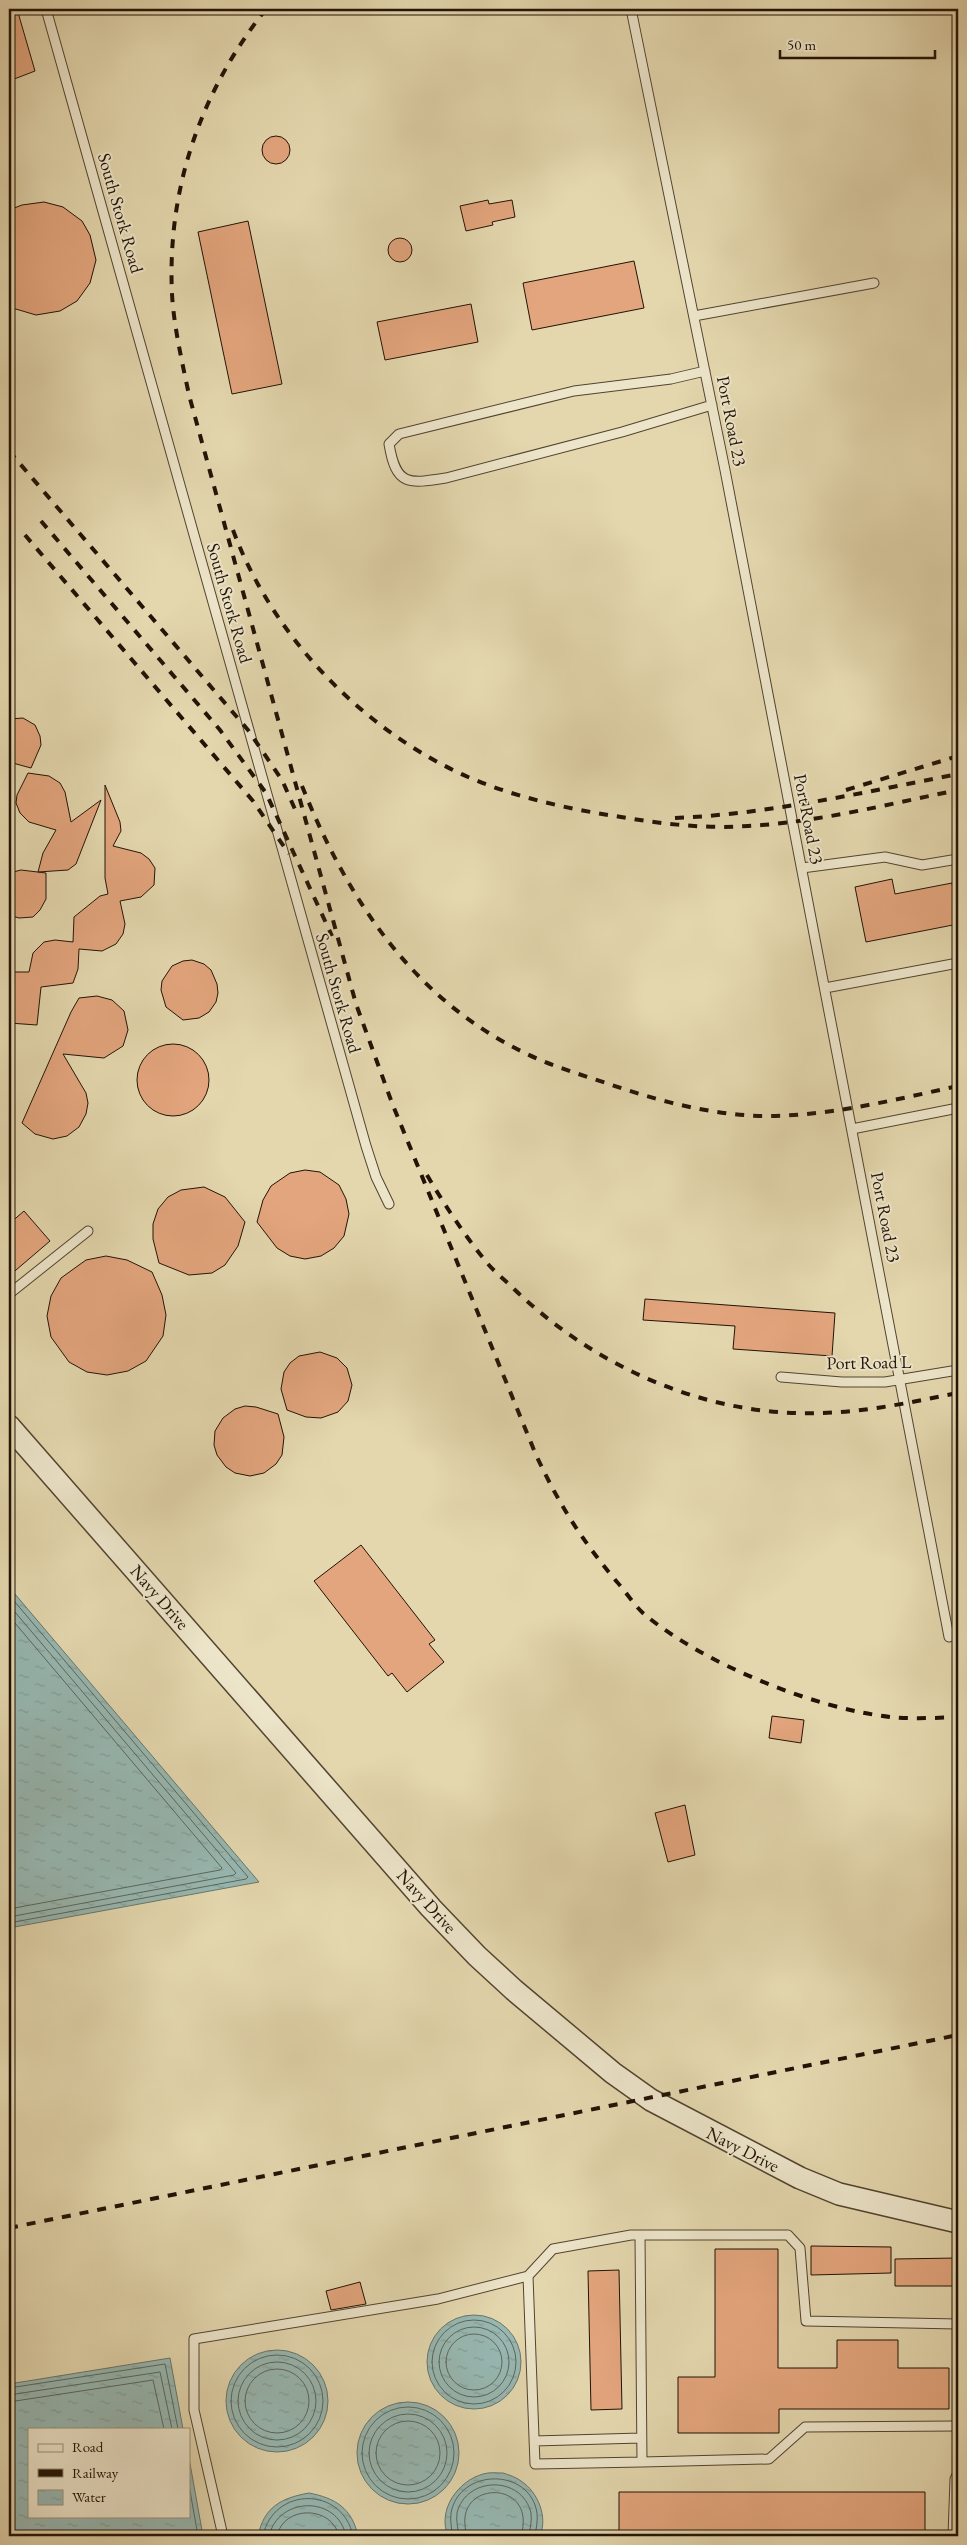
<svg xmlns="http://www.w3.org/2000/svg" width="967" height="2545" font-family="'EB Garamond',serif">
	<defs>
		<pattern id="water-ripples" width="26" height="14" patternUnits="userSpaceOnUse" patternTransform="scale(1.25)"><rect width="26" height="14" fill="#97b8b2"/><path d="M2 4q2-2 4 0t4 0M15 11q2-2 4 0t4 0" fill="none" stroke="#829d98"/></pattern>
	</defs>
	<rect width="100%" height="100%" fill="#e4d7ae"/>
	<filter id="stains"><feTurbulence type="fractalNoise" baseFrequency=".004" numOctaves="4"/><feColorMatrix values="0 0 0 0 .2 0 0 0 0 .09 0 0 0 0 .02 0 0 0 .5 -.17"/></filter>
	<radialGradient id="worn" r=".72"><stop offset=".6" stop-color="#630" stop-opacity="0"/><stop offset="1" stop-color="#630" stop-opacity=".3"/></radialGradient>
	<path fill="url(#water-ripples)" stroke="#68766d" d="M9,1587L259,1882L9,1928Z
		M427 2362a47 47 0 1 1 94 0a47 47 0 1 1-94 0Z
		M226 2401a51 51 0 1 1 102 0a51 51 0 1 1-102 0Z
		M170,2358L183,2429H29V2516H189V2458L203,2536H9V2384Z
		M357 2453a51 51 0 1 1 102 0a51 51 0 1 1-102 0Z
		M503,2473C509,2475 516,2477 521,2481C538,2492 548,2517 540,2536H448C437,2510 458,2481 483,2474C489,2472 497,2473 503,2473Z
		M309,2493C335,2498 352,2508 358,2536H258C264,2507 281,2498 309,2493Z"/>
	<g fill="none" stroke-linecap="round" stroke-linejoin="round">
		<path stroke="#5c665c" stroke-width="1" d="M9,1595L248,1877L246,1879L9,1923
			M9,1605L236,1873L234,1875L9,1917
			M9,1616L222,1868L220,1870L9,1909
			M432 2362a42 42 0 1 1 84 0a42 42 0 1 1-84 0Z
			M439 2362a35 35 0 1 1 70 0a35 35 0 1 1-70 0Z
			M446 2362a28 28 0 1 1 56 0a28 28 0 1 1-56 0Z
			M231 2401a46 46 0 1 1 92 0a46 46 0 1 1-92 0Z
			M238 2401a39 39 0 1 1 78 0a39 39 0 1 1-78 0Z
			M245 2401a32 32 0 1 1 64 0a32 32 0 1 1-64 0Z
			M9,2388L165,2364L178,2429
			M9,2395L160,2372L172,2429
			M9,2402L153,2380L164,2429
			M362 2453a46 46 0 1 1 92 0a46 46 0 1 1-92 0Z
			M369 2453a39 39 0 1 1 78 0a39 39 0 1 1-78 0Z
			M376 2453a32 32 0 1 1 64 0a32 32 0 1 1-64 0Z
			M189,2485L198,2536
			M263,2536C273,2486 343,2486 353,2536
			M269,2536C278,2496 338,2495 346,2536
			M277,2536C283,2505 332,2505 339,2536
			M452,2536C452,2529 450,2521 451,2513C459,2468 530,2467 537,2513C538,2521 536,2529 535,2536
			M459,2536C458,2529 456,2521 457,2513C466,2476 522,2475 531,2513C532,2521 530,2529 529,2536
			M466,2536C466,2530 464,2523 465,2517C469,2485 519,2484 523,2517C524,2523 522,2530 522,2536"/>
	</g>
	<path fill="#e3a57d" stroke="#211306" d="M9,9H17L35,71L9,81Z
		M262 150a14 14 0 1 1 28 0a14 14 0 1 1-28 0Z
		M488,200L489,204L512,200L515,217L492,222L493,225L466,231L460,206Z
		M44,202L63,207L82,221L90,235L96,260L90,283L77,301L60,311L36,315L9,307V210L22,205Z
		M248,221L282,384L232,394L198,232Z
		M388 250a12 12 0 1 1 24 0a12 12 0 1 1-24 0Z
		M634,261L644,308L532,330L523,283Z
		M471,304L478,342L385,360L377,322Z
		M23,718L35,725L40,736L41,745L31,768L9,762V719Z
		M28,773L49,776L60,783L65,792L71,822L101,800L76,864L68,870L38,872L43,853L56,830L29,822L20,813L16,803L17,795Z
		M105,785L120,822L121,831L113,846L141,853L149,859L155,868L154,885L141,897L120,901L125,924L123,934L116,944L102,951L79,949L78,969L73,983L41,987L37,1025L9,1023V972H29L33,953L44,942L55,940L73,942L74,917L100,896L108,894L105,878Z
		M21,870L46,873V899L40,910L33,917L19,918L9,915V873Z
		M892,879L895,894L952,883L958,924L866,942L855,887Z
		M192,960L204,964L211,970L217,984L218,993L216,1002L209,1012L199,1018L183,1020L166,1007L161,990L162,981L172,966L183,961Z
		M97,996L112,1000L124,1011L128,1030L123,1046L104,1058L63,1054L86,1093L88,1103L86,1114L79,1127L67,1136L53,1139L35,1134L22,1123L71,1012L79,998Z
		M137 1080a36 36 0 1 1 72 0a36 36 0 1 1-72 0Z
		M305,1170L320,1172L339,1185L346,1199L349,1214L344,1236L334,1248L321,1256L305,1259L290,1256L277,1248L257,1222L263,1200L271,1186L290,1173Z
		M204,1187L225,1197L245,1222L238,1246L225,1265L212,1273L189,1275L159,1263L153,1239V1224L158,1209L168,1197L181,1190Z
		M24,1211L50,1241L9,1276V1224Z
		M106,1256L127,1260L152,1272L162,1295L166,1315L163,1336L146,1361L128,1371L107,1375L87,1372L69,1362L51,1337L47,1316L51,1296L61,1278L86,1260Z
		M645,1299L835,1313L832,1356L733,1349L735,1326L643,1320Z
		M320,1352L337,1358L347,1368L352,1385L348,1401L338,1412L321,1418L306,1417L287,1410L281,1389L284,1372L290,1363L299,1356Z
		M245,1406L256,1407L278,1414L284,1437L282,1455L276,1464L264,1473L250,1476L235,1473L226,1467L217,1455L214,1445L215,1431L223,1418L235,1409Z
		M361,1545L435,1640L429,1644L444,1662L407,1692L392,1673L388,1676L314,1581Z
		M772,1716L804,1720L801,1743L769,1738Z
		M685,1805L695,1855L668,1862L655,1813Z
		M811,2246L891,2247V2273L811,2275Z
		M715,2249H778V2368H837V2340H898V2368H949V2409H779V2433H678V2377H715Z
		M958,2258V2286H895V2259Z
		M619,2270L622,2409L591,2410L588,2271Z
		M360,2282L366,2304L331,2310L326,2291Z
		M619,2492H925V2536H619Z"/>
	<g fill="none" stroke-linecap="round" stroke-linejoin="round">
		<g stroke="#524430" stroke-width="11">
			<path id="service" d="M46,9L366,1146L376,1177L389,1204
				M631,9L725,470L949,1637L958,1634
				M694,316L874,283
				M705,371L671,379L574,391L399,434L389,444C396,486 408,484 446,478L622,432L712,405
				M802,868L885,857L922,865L958,859
				M825,988L958,963
				M852,1129L958,1108
				M9,1294L88,1231
				M781,1377L842,1382H885L958,1370
				M640,2235L642,2462L769,2459L805,2427L958,2426
				M528,2276L535,2464L642,2462
				M534,2441L641,2438
				M223,2536L194,2410V2339L438,2299L528,2276L553,2249L631,2235H788L800,2248L806,2321L958,2324
				M953,2536L955,2479L958,2473"/>
		</g>
		<g stroke="#524430" stroke-width="24">
			<path id="tertiary" d="M9,1426L431,1908L477,1956L514,1990L613,2073L651,2100L800,2178L839,2194L958,2222"/>
		</g>
		<use href="#service" stroke="#ede5ca" stroke-width="9"/>
		<use href="#tertiary" stroke="#ede5ca" stroke-width="21"/>
		<path stroke="#211306" stroke-width="4" stroke-dasharray="9 9" stroke-linecap="butt" d="M266,9C201,91 167,188 172,294C174,328 182,361 189,395L356,1004L392,1103L536,1455C560,1506 581,1539 617,1582C626,1592 634,1605 644,1614C704,1664 813,1708 890,1717C912,1719 936,1718 958,1717
			M9,451L248,730L282,780L298,816
			M41,521L220,730L266,793L332,936
			M233,530C273,638 364,731 468,777C517,798 569,809 621,817C663,824 705,829 748,826C819,822 889,804 958,790
			M25,535L253,801L289,854
			M302,786C347,898 413,1000 527,1054C552,1066 579,1074 606,1083C655,1100 707,1114 759,1116C827,1117 893,1100 958,1086
			M846,790L958,756
			M675,818C770,814 865,792 958,774
			M427,1175C444,1204 463,1233 484,1259C492,1270 504,1279 514,1289C595,1367 706,1417 820,1413C867,1412 912,1402 958,1393
			M9,2228L958,2035"/>
	</g>
	<g text-anchor="middle" dominant-baseline="central" stroke-width="4" stroke-linejoin="round" paint-order="stroke">
		<g font-size="18" fill="#211306" stroke="#ede5ca">
			<text transform="translate(121 213) rotate(74)">South Stork Road</text>
			<text transform="translate(732 421) rotate(79)">Port Road 23</text>
			<text transform="translate(230 603) rotate(74)">South Stork Road</text>
			<text transform="translate(809 819) rotate(79)">Port Road 23</text>
			<text transform="translate(339 993) rotate(74)">South Stork Road</text>
			<text transform="translate(886 1217) rotate(79)">Port Road 23</text>
			<text transform="translate(869 1362) rotate(-1)">Port Road L</text>
			<text transform="translate(160 1597) rotate(49)">Navy Drive</text>
			<text transform="translate(427 1901) rotate(48)">Navy Drive</text>
			<text transform="translate(743 2149) rotate(27)">Navy Drive</text>
		</g>
	</g>
	<rect width="967" height="2545" fill="none" stroke="#e4d7ae" stroke-width="30"/>
	<rect x="10" y="10" width="947" height="2525" fill="none" stroke="#211306" stroke-width="2.5"/>
	<rect x="15" y="15" width="937" height="2515" fill="none" stroke="#211306"/>
	<rect x="28" y="2428" width="162" height="90" fill="#ede5ca" stroke="#9b917c"/>
	<rect x="38" y="2444" width="25" height="8" fill="#ede5ca" stroke="#9b917c"/>
	<text x="72" y="2452" font-size="15" fill="#211306">Road</text>
	<rect x="38" y="2469" width="25" height="8" fill="#211306" stroke="#9b917c"/>
	<text x="72" y="2478" font-size="15" fill="#211306">Railway</text>
	<rect x="38" y="2490" width="25" height="15" fill="url(#water-ripples)" stroke="#9b917c"/>
	<text x="72" y="2502" font-size="15" fill="#211306">Water</text>
	<path d="M780 50v8h155v-8" fill="none" stroke="#211306" stroke-width="2.5"/>
	<text x="787" y="50" font-size="15" fill="#211306" stroke="#ede5ca" stroke-width="4" paint-order="stroke">50 m</text>
	<rect width="100%" height="100%" filter="url(#stains)"/>
	<rect width="100%" height="100%" fill="url(#worn)"/>
</svg>
